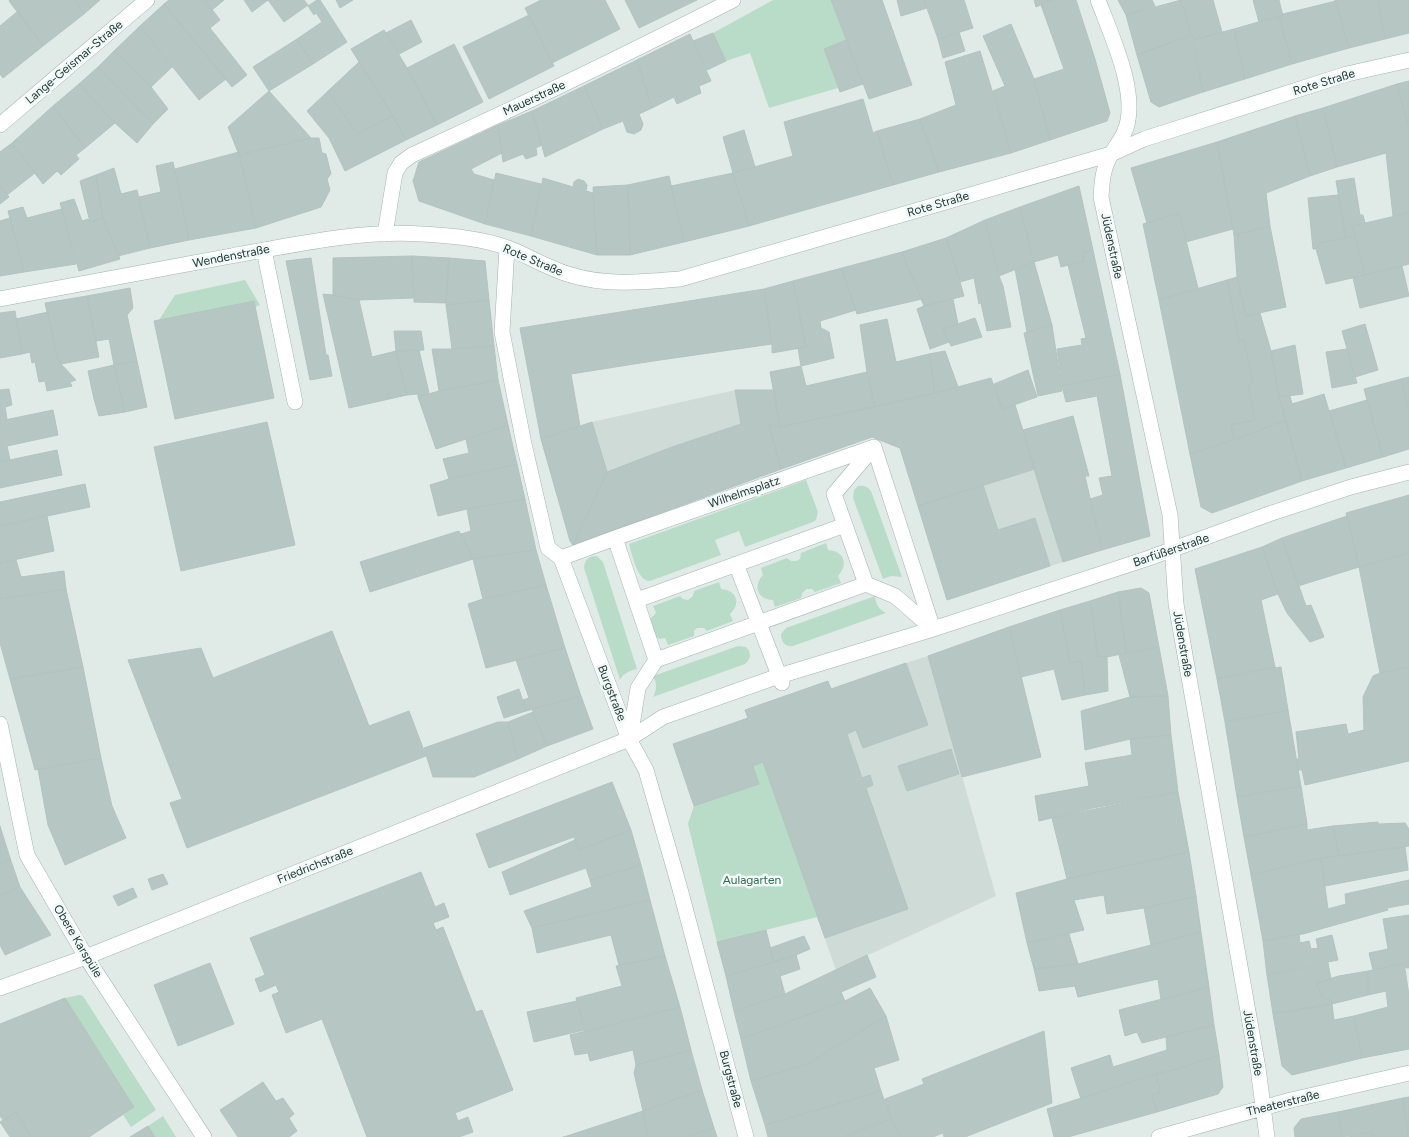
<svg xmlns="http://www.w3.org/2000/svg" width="1409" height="1137" font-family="Figtree,sans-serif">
	<rect width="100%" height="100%" fill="#e0ebe8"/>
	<path fill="#cfdbd7" d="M991,378L1002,408L1015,405L1063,562L947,600L900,448L872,437L573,545L570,541L541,439L592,422L735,390L935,393Z
		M928,656L996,896L836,970L817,917L717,942L688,824L694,806L673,744L748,718L745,710L828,681L831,689L906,663Z"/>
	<path fill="#b9dcc9" d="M773,0H831L846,40L824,49L838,88L769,108L750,53L726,61L713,33Z
		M245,280L260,305L255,307L253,301L159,320L175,295Z
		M806,480L818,512L816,520L813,522L745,547L739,531L715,540L721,555L650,581C637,581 632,554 629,544Z
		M858,486C864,485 868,487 871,491L902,577L891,576L883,579L853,498L854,490Z
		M826,543L828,550C844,551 849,564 838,576L841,583L815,592L812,589H807L802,593L801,598L775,607L773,600C757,600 753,585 763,575L761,568L787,558L791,561H796L800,559L801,553Z
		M597,556L603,562L637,669C629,671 624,673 620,680L584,568C585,559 588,556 597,556Z
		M719,582L721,589C736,590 742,603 730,614L733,621L707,631L704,628H697L694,631V636L668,645L665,638L660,639L656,637L649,623L651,618L656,613L653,606L680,596L683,599L688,600L693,596L694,591Z
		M875,596C876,605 879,609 886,613L793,646C785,647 781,642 781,634L786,628Z
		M738,646L746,647C752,653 751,659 745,664L653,697C657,689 657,684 653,676Z
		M763,762L817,917L717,942L688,824L694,806L759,784L753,766Z
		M79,995L83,996L156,1110L131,1127L123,1115L134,1107L65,998Z
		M163,1116L176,1137H155L148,1126Z"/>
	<path fill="#b6c6c2" stroke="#b3c4c0" d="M10,0H75L84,14L43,46L9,1Z
		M75,0H100L84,14Z
		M169,0H205L220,20L210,28L247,75L232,87L164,4Z
		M205,0H224L212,10Z
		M244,0H268L252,12Z
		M268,0H304L308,5L284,22Z
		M317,0H320L347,42L313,64L297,39L322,22L316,13L314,15L308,6Z
		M336,0H353L340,8Z
		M541,0H605L620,29L552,63L525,8Z
		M625,0H697L639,28Z
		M831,0H882L912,85L869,99Z
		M897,0H924L927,8L901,16Z
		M924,0H964L973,28L938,39Z
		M1034,0H1052L1036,7Z
		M1052,0H1076L1095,59L1110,113L1107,121L1050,140L1034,79L1064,69L1041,5Z
		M1118,0H1152L1155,6L1126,15Z
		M1181,0L1191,35L1137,55L1126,15Z
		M1181,0H1213L1222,32L1193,40Z
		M1253,0H1279L1283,16L1259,22Z
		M1335,0H1378L1385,39L1349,48Z
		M1378,0H1409V33L1385,39Z
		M1336,1L1349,48L1292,64L1279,16H1283V14Z
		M164,4L226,79L199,100L140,26Z
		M18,11L43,46L3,78L0,74V26Z
		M529,15L554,66L489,99L463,47Z
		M1279,16L1292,64L1245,79L1234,29Z
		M411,20L422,42L399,54L386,33Z
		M1011,24L1034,79L1050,140L1011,153L993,91L1005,86L983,36Z
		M140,26L172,67L151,87L114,51Z
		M1234,29L1245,79L1203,92L1193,40Z
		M384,30L407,68L437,125L406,140L393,116L351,49Z
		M959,32L965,51L943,58L938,39Z
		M713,33L726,61L707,70L693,41Z
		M690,34L711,81L699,86L701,93L677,104L674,97L652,108L637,60Z
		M1191,35L1203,92L1159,107L1151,102L1137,55Z
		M297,39L313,64L269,91L253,67Z
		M846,40L863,84L840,92L824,49Z
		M454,44L483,102L437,125L407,68Z
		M114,51L151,87L168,109L153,124L98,67Z
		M980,51L1011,153L939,172L920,119L956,105L945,62Z
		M637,60L652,108L639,114L643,124L641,130L634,134L627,132L623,121L603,129L584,86Z
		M359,62L393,116L357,134L328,91Z
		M98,67L153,124L137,143L115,123L79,84Z
		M1409,81V128L1397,84Z
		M79,84L115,123L85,148L53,106Z
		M1397,84L1409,128V213L1393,216L1386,153L1337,167L1323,108Z
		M584,86L603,129L545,157L532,111Z
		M269,91L311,138L239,155L228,127Z
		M328,91L357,134L393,116L406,140L345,171L329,138L307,111Z
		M863,99L873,133L877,131L893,185L749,226L733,173L793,156L784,122Z
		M53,106L85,148L76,155L79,159L61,175L57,171L43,184L12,143Z
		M1323,108L1337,167L1310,176L1295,116Z
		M532,111L542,145L536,148L537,155L526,159L523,154L503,162L498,125Z
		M1295,116L1310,176L1266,193L1270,226L1234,235L1217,142Z
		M920,119L939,172L893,185L877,131Z
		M498,125L502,153L471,169L474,174L494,180L485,224L419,201L413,181L419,162Z
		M744,130L755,167L733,173L723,137Z
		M311,138H319L322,153L326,154L331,174L327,179L330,190L321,207L256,228L239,155Z
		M1217,142L1233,229L1186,242L1179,213L1147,223L1131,168Z
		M12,143L35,173L7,195L0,186V152Z
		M239,152L256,228L189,240L175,169Z
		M173,162L189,240L150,248L139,197L161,192L156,166Z
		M114,168L121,194L137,190L150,248L118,256L103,218L96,175Z
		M496,173L541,184L531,236L485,224Z
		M733,173L749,226L684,242L671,186Z
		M96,175L103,218L90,222L80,181Z
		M669,176L684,242L630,255L628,185Z
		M543,178L573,187L574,182L578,179L584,181L587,185L586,191L593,193L597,255L531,236Z
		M1354,178L1360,215H1363L1365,223L1352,226L1355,236L1346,238L1336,181Z
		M628,185L630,255H597L593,187Z
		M0,186L9,197L0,204Z
		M1079,186L1093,250L1082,253L1084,261L1061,267L1058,255L1034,262L1020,207Z
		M1338,195L1346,238L1320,243L1316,249H1313L1308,198Z
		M74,199L82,221L88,219L90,222L103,218L120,259L79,271L60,203Z
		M23,207L27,218L62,209L76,264L24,272L8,211Z
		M1020,207L1034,262L999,276L985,220Z
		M1179,213L1198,288L1159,300L1143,224Z
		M1409,213V264L1365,275L1352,226Z
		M10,218L24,272L0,276V221Z
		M985,220L999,276L1003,286L1011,327L987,331L981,303L979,304L974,278L960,282L946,238Z
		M1270,226L1286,307L1246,316L1237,277L1234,235Z
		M1355,236L1365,275L1326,284L1316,249L1320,243Z
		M946,238L960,282L964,296L924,306L902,252Z
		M1093,250L1120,374L1062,386L1057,349L1082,345L1081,339L1086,338L1068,265L1084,261L1082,253Z
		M902,252L922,299L857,314L842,268Z
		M412,256L413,298L359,300L333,295V258Z
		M412,256L449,258L446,303L414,302Z
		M311,258L326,355H328L332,376L310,380L286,261Z
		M449,258L485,261L489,300L446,305Z
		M1034,262L1052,325L1027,332L1015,269Z
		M1402,266L1409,296L1360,308L1353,278Z
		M842,268L856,310L820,321L821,328L829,332L834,358L801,366L798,348L806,347L793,281Z
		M1237,277L1246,316L1260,313L1271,351L1279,397L1286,420L1234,440L1231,425L1255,420L1248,385L1253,384L1244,340L1239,341L1227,280Z
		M1227,280L1239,341L1244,340L1253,384L1248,385L1255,420L1231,425L1234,440L1190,454L1159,300Z
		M793,281L806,347L772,353V344L764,289Z
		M130,288L133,308L127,315L137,361L114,365L109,339L96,341L87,296Z
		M764,289L772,344L653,361L571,374L580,426L541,439L520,328Z
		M323,294L333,295L359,300L372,357L396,351L407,395L349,408Z
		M87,296L99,357L61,364L57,357L45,303Z
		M953,299L958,324L943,329L949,342L930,349L917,309L924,306Z
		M489,300L494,346L452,349L446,305Z
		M254,301L274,398L175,419L154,321Z
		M15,311L22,354L0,358V313Z
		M48,312L57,357L61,364L76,380L70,382L72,386L47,391L45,381L39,382L35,362L32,363L30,352L22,354L16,319Z
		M975,318L982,337L951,346L943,329Z
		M887,319L896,362L929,354L935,393L875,407L867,372L860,325Z
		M1365,324L1378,370L1355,377L1342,331Z
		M1052,325L1062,391L1038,396L1024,333Z
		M394,331H421L424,350L396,351Z
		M1295,345L1303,394L1279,397L1271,351Z
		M494,346L498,380L439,391L432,349H452Z
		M1347,349L1357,383L1332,388L1326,352Z
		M419,350L429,393L418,397V394L407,395L396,351Z
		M945,351L958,387L935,393L929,354Z
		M137,361L147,407L125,412L114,365Z
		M114,365L125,412L99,416L94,399L88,371Z
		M801,366L806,386L867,372L875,407L780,427L770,372Z
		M1028,370L1037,397L1002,409L994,384Z
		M1120,374L1150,536L1102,550L1090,499L1103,495L1099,478L1112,476L1097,396L1066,402L1062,386Z
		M1409,377V411L1401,379Z
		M991,378L1002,409L1015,405L1035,469L918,506L900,448L872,437L781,469L769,425L780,427L935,393Z
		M1401,379L1409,411V449L1383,457L1364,389Z
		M498,380L508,425L436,449L418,397L439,391Z
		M9,389L12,405L5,407L7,419L0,421V390Z
		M735,390H774L780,427L769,425L781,469L573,545L607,472L672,447L741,424Z
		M1324,394L1346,468L1302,481L1279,397L1290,396L1292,404Z
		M1367,400L1383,457L1346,468L1329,411Z
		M53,410L58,435L7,446L10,460L0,462V421Z
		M1073,416L1089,476H1085L1102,550L1063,562L1040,489L1023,430Z
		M1286,420L1302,481L1212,513L1201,507L1190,454L1234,440Z
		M267,422L295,545L181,571L154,447Z
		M592,422L607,472L573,545L570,541L541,439Z
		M508,425L517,464L449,479L443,459L469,453L466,439Z
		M57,450L62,475L0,488V462Z
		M517,464L525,499L467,509L438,516L430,485L449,479Z
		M85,484L90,507L0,526V502Z
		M983,485L998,530L1035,518L1050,566L947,600L918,506Z
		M1409,495V553L1359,567L1346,513Z
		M525,499L536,550L473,559L461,534L471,531L467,509Z
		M47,516L54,551L0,563V526Z
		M1347,516L1359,567L1298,586L1282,538Z
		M459,531L473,559L370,592L360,562Z
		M1282,538L1306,606L1311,605L1324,637L1310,642L1287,613L1278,594L1262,547Z
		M1262,547L1278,594L1261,600L1275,667L1217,679L1195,569Z
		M536,550L546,585L483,599L473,559Z
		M1409,553V667L1380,673L1359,567Z
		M16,560L21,577L64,571L66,589L0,599V563Z
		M546,585L565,648L486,668L468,604L483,599Z
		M1141,588L1149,593L1159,647L1126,653L1118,592Z
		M66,589L83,667L10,679L0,643V599Z
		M1118,592L1126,653L1107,657L1098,656L1090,601Z
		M1090,601L1098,656L1107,657L1108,691L1085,695L1081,661L1070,663L1060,610Z
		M1060,610L1070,663L1081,661L1085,695L1062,700L1054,669L1021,677L1009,627Z
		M1009,627L1041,757L962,777L928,656Z
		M332,631L369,726L409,711L426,756L187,848L170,803L182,799L128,660L201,648L213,678Z
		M1159,647L1168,696L1130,697L1119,655Z
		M565,648L581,696L526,711L523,700L529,698L516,660Z
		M906,663L928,725L863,748L856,730L847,734L862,778L870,775L873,785L866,788L908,909L825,938L763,762L753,766L759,784L694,806L673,744L748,718L745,710L828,681L831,689Z
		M83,667L101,758L35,770L10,679Z
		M1275,667L1276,668L1281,667L1288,710L1225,722L1217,679Z
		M1409,667V761L1305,785L1302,770H1298L1296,759H1299L1296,732L1346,724L1348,734L1364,730L1363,697L1373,676L1380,673Z
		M519,689L526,711L504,718L497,697Z
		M581,696L593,729L547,746L532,709Z
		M1168,696L1171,735L1130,739L1085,750L1081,711L1130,697Z
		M1288,710L1301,786L1237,797L1225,722Z
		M533,712L547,746L518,759L508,722Z
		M498,722H508L518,759L474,777H433L424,748Z
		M1171,735L1178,792L1093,808L1039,821L1035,796L1089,786L1085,763L1132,755L1130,739Z
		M951,749L959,774L907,791L898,766Z
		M101,758L112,806L126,838L65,865L48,825L38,769Z
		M612,782L631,830L579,850L574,837L489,868L476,834Z
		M1301,786L1307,824L1244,837L1237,797Z
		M1178,792L1189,852L1067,879L1052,818Z
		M1378,822V824L1405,823L1409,829V846L1339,856L1333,826Z
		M1307,824V830L1333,826L1339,856L1321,858L1251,875L1244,837Z
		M0,826L10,858L0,863Z
		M631,830L641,865L590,880L586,868L510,895L502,872L575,840L579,850Z
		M1405,847L1408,870L1325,886L1321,858Z
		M1189,852L1196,896L1144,908L1107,914L1104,895L1074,900L1084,930L1027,943L1016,893L1067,879Z
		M10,858L20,887L0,895V863Z
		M1321,858L1328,909L1346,904L1345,894L1409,880V904L1387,908L1388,910L1303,934L1263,941L1251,875Z
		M641,865L650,900L532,928L524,911L592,887L590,880Z
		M421,872L435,907L444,903L449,917L433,923L436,930L443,927L476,1012L482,1010L513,1090L455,1113L458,1121L468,1117L473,1132L459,1137H367L322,1019L286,1033L272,995L279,992L276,985L260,992L255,979L265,975L250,938Z
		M163,874L168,884L152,890L148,879Z
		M20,887L51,935L5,955L0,945V895Z
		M133,888L137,897L118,906L113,896Z
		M1196,896L1201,932L1151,945L1144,908Z
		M650,900L665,956L619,965L611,935L537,953L532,928Z
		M1409,915V968H1406L1404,963L1373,970L1369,953L1388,949L1383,919Z
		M766,930L774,962L726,976L717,942Z
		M1201,932L1209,987L1161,1000L1158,979L1078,997L1075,986L1039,991L1034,969L1078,964Z
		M1069,934L1078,964L1034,969L1027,943Z
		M1299,934L1300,943L1309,941L1311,949L1318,948L1316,939L1332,935L1338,960L1267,975L1263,941Z
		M804,936L810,949L796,955L774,962L770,948Z
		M796,955L800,969L780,976L785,994L734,1011L726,976Z
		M867,955L876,977L841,992L845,1001L741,1039L734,1011L785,994Z
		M665,956L680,1007L585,1032L576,998L622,986L616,966Z
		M210,963L234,1024L178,1046L154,985Z
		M1328,963L1331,979L1316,983L1322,997L1331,1000L1332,1004L1273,1014L1267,975Z
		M1404,963L1409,995V1049L1362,1058L1354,1016L1388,1007L1386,991L1368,995V971Z
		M1368,971V995L1332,1004L1331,1000L1322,997L1316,983L1339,976Z
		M1209,987L1214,1025L1142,1043L1137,1032L1125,1036L1119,1010Z
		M870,988L886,1016L807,1064L751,1081L741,1039L845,1001Z
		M65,998L134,1107L89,1137H31L16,1112L4,1121L0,1116V1024Z
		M577,1001L584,1030L534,1042L527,1012Z
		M1332,1004L1334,1020L1354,1016L1362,1058L1292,1075L1282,1066L1273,1014Z
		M680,1007L691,1050L636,1065L633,1050L590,1061L588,1053L575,1055L570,1035Z
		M886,1016L899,1060L874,1068L881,1091L765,1125L751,1081L807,1064Z
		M1214,1025L1219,1055L1177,1069L1156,1074L1081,1099L1071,1068L1110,1055L1113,1067L1167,1050L1166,1037Z
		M1044,1031L1052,1103L965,1137H944L943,1133L933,1137H901L891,1119L885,1099L924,1084L922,1079Z
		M691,1050L702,1090L643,1111L634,1073L636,1065Z
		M1219,1055L1223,1087L1218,1094L1157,1112L1152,1095L1160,1092L1156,1074L1177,1069Z
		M1156,1074L1160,1092L1152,1095L1157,1112L1068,1137H1054L1047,1109Z
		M263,1082L276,1101L283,1098L294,1114L289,1118L297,1131L289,1137H238L220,1110Z
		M702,1090L714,1128L686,1137H648L643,1111Z
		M881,1091L891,1119L843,1137H768L765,1125Z
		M1409,1097V1137H1408L1403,1098Z
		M1403,1098L1408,1137H1372V1132L1342,1137L1338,1112Z
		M643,1111L648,1137H563L567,1136Z
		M16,1112L31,1137H10L0,1122Z
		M1338,1112L1342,1137H1295L1294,1128L1301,1119Z
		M891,1119L901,1137H843Z
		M148,1126L155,1137H130Z
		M714,1128L717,1137H686Z
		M1372,1132V1137H1348Z"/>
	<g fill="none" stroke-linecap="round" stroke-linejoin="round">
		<g stroke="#a3b3b0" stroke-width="16">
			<path id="lane" d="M264,250L295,402"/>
		</g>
		<g stroke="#a3b3b0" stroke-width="16">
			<path id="street" d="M1098,0C1111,35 1141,97 1124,133C1121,140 1116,146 1112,153C1103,167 1102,180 1101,197L1170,515L1176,604L1258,1068L1267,1137
				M0,125L147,0
				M385,234L395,173L401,163L412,155C520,106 627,54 733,0
				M507,248L502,332L524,444L548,548L561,558L629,739L646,770L680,889L746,1137
				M0,299C77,285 154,270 231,256C294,245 358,230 422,234C451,236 482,238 508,248C529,256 549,269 571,275C606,286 643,282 680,279L1111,154L1144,139L1347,74L1409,60
				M845,525L834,494L874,447
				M615,538L656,660L638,688L630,738
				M561,558L615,538L874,447L933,629
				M736,564L782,683
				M866,584L895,596L932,628
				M637,600L845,525L866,584L656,660
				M0,724L27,855L86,957L204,1137
				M0,988L86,957L629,739L663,717L779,676L933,629L1149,558L1269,514L1351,487L1409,472
				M1159,1137L1291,1100L1409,1073"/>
		</g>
		<use href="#lane" stroke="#fff" stroke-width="15"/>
		<use href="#street" stroke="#fff" stroke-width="15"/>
	</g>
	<g text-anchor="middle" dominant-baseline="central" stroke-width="5" stroke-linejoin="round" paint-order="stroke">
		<g font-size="12" fill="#213b39" stroke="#f1f8f5">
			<text transform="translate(74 62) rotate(-40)">Lange-Geismar-Straße</text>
			<text transform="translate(1324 82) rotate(-17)">Rote Straße</text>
			<text transform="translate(534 98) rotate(-25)">Mauerstraße</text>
			<text transform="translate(938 204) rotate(-16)">Rote Straße</text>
			<text transform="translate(1112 246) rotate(78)">Jüdenstraße</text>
			<text transform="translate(231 256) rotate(-11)">Wendenstraße</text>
			<text transform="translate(533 260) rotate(23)">Rote Straße</text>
			<text transform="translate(744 492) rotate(-19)">Wilhelmsplatz</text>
			<text transform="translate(1171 550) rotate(-19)">Barfüßerstraße</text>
			<text transform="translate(1183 644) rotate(80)">Jüdenstraße</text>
			<text transform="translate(612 693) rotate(69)">Burgstraße</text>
			<text transform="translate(315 865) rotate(-22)">Friedrichstraße</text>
			<text transform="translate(78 941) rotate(59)">Obere Karspüle</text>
			<text transform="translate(1253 1043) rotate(80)">Jüdenstraße</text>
			<text transform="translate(731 1079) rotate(75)">Burgstraße</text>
			<text transform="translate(1283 1103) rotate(-14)">Theaterstraße</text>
		</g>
		<g font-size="12" fill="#2c7153" stroke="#f1f8f5">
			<text x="752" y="880">Aulagarten</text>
		</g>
	</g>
</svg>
